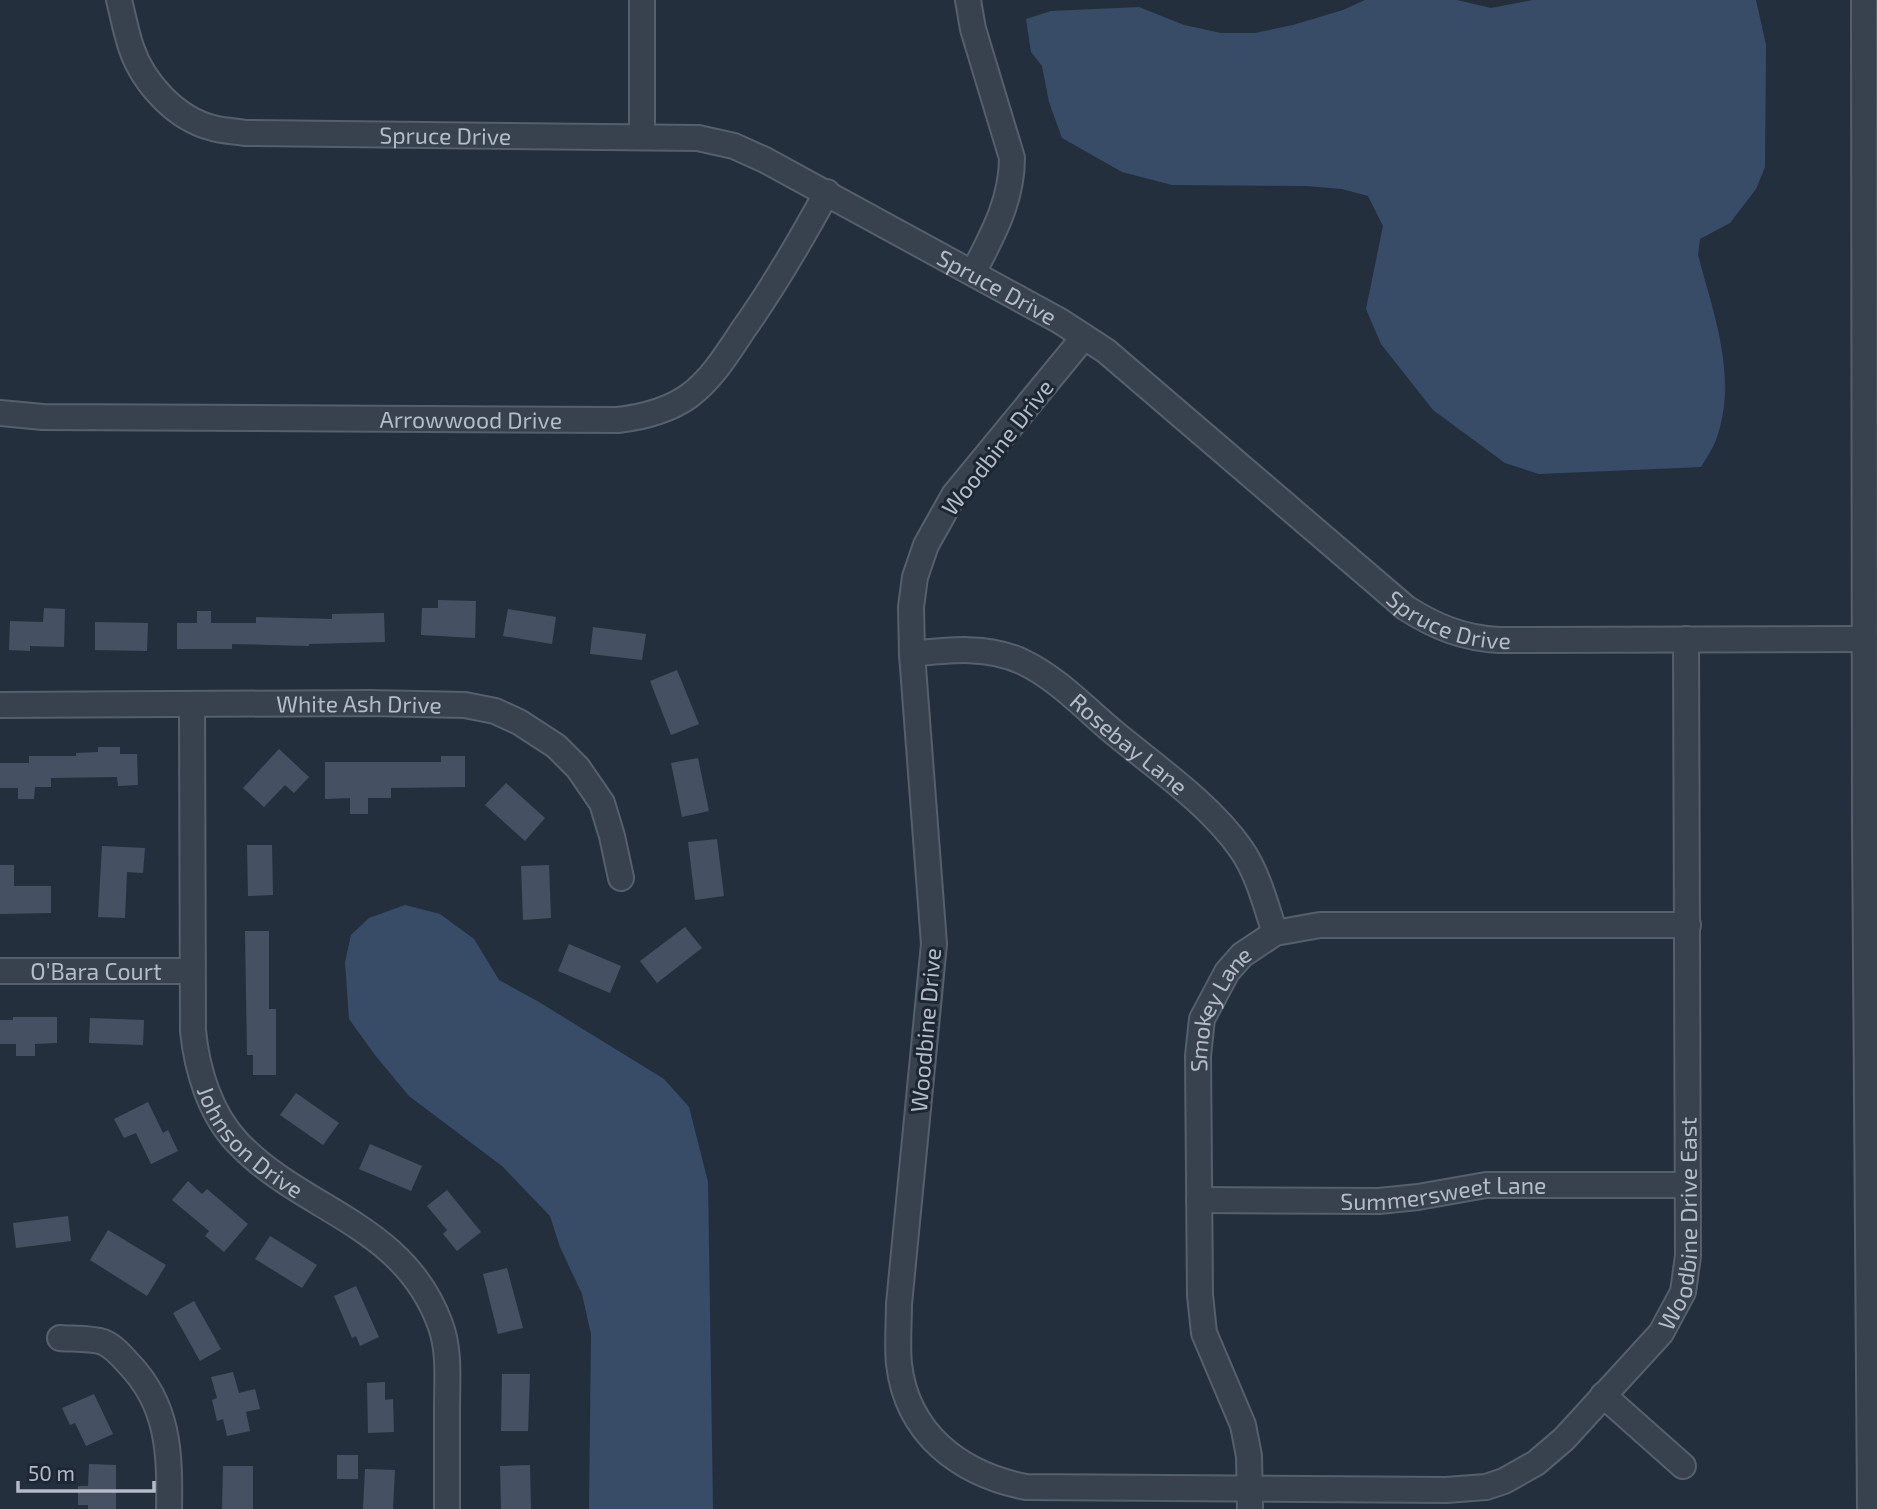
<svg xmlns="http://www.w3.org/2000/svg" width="1877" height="1509" font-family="'Exo 2',sans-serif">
	<rect width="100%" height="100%" fill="#242f3e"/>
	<path fill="#394c67" d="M1365,0H1457L1491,8L1533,0H1756L1766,45L1765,167L1756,189L1730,223L1700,239L1698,255C1713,312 1737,374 1718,434C1715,445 1707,457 1701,467L1539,474L1505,463L1433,410L1381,344L1366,309L1383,226L1368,196L1342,189L1307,186L1172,185L1122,172L1062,138L1049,102L1042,66L1031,52L1026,19L1051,11L1139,7L1184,25L1221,33H1255L1293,25L1343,10Z
		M405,905L440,914L474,939L499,980L539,1002L664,1079L689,1107L708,1182L713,1509H589L591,1334L582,1294L560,1247L550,1216L502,1166L409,1096L375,1055L349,1019L345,962L351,935L369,918Z"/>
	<path fill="#455162" d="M438,600L476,601L475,638L421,635L422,608H438Z
		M44,608L65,609L64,647L30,646V651L9,650L10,621L43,622Z
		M508,609L556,617L552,644L503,636Z
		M197,611H211V623H256V617L332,619V614L384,613L385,642L309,644V646L232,644V649H177V623H197Z
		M95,622L148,623L147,651L95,650Z
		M593,627L646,634L642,660L590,654Z
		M677,670L699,724L671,735L650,681Z
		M98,747H120V754H137L138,785L118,786L117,777L51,778V787H35L34,799H18V788H0V763H29V756H76V753L98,752Z
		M279,749L309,777L294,793L285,785L264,807L243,788Z
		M441,756H465V787L391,788V798H368V814H350V798L325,799V762H441Z
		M698,758L709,811L682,817L671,763Z
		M506,783L545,818L525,841L485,805Z
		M717,839L724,896L695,900L688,842Z
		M247,845H272L273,895L248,896Z
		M102,846L145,848L143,873L127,872L125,918L98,917Z
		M0,865H14V886H51V913L0,914Z
		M549,865L551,918L523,920L521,866Z
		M685,927L702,948L657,983L640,961Z
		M245,931H269V1009H276V1075H253V1055H247Z
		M569,944L621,966L610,993L558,971Z
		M13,1017H57V1043L35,1044V1056H16V1044H0V1020H13Z
		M90,1018L144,1020L143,1045L89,1043Z
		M296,1093L339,1123L323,1145L280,1115Z
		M148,1102L163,1133L168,1130L178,1151L151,1164L136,1133L124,1138L114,1119Z
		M370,1144L422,1166L411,1191L359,1169Z
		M188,1181L202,1194L207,1189L248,1224L224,1252L205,1236L209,1231L172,1200Z
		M447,1190L481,1232L457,1251L443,1234L447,1230L427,1206Z
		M68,1216L71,1241L16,1248L13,1223Z
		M108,1230L166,1265L147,1296L90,1260Z
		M270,1236L317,1265L302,1288L255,1259Z
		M507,1268L523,1328L498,1334L483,1274Z
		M356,1286L379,1337L360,1346L356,1336L352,1338L334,1296Z
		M194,1301L221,1349L200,1361L173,1313Z
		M233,1372L239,1393L255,1389L260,1409L246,1412L250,1431L227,1436L223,1419L217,1421L212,1400L217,1398L211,1377Z
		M502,1374H530L528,1431H501Z
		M385,1382V1400L393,1399L394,1432L368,1433L367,1383Z
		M94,1394L113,1434L86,1446L75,1423L70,1425L62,1408Z
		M337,1455H358V1479H337Z
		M89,1464L116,1465V1509H88V1505H78V1486H88Z
		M530,1465L531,1509H501L500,1466Z
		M223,1466H253V1509H222Z
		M365,1469L395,1470L393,1509H363Z"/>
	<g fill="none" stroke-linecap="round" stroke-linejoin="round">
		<g stroke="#565f6c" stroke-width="28">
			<g id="minor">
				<path id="s1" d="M119,0C123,16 126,32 131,47C143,83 176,119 213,128C223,131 235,131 245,133L698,138L734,146L765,160L1060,321L1106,351L1406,608C1436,627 1463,638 1499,640L1865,639"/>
				<path d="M642,0V137"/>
				<path d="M968,0L973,29L1012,158C1012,201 992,236 973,273"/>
				<path d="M1864,0L1865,823L1870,1509"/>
				<path id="s2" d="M1084,337L954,495L926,545L915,577L911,607L912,654L934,944L899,1304C899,1323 897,1344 899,1364C907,1434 960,1474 1026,1487L1446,1490L1486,1487L1504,1481L1536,1463L1564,1439L1661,1333L1683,1292L1688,1256L1686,639"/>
				<path id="s3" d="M0,413L43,417L618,420C643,417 668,411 689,396C712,379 727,354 743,330C774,286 801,240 827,192"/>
				<path id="s4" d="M912,654C948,650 988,645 1023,662C1055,677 1084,707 1111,730C1154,766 1209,803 1241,849C1258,873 1266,906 1275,933"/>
				<path id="s5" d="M192,704L193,1031C197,1070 210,1114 238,1143C304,1212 403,1223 440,1324C450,1350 447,1380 447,1408C447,1442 447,1475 447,1509"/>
				<path id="s6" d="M0,705L370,703L465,705L495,711L519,722L556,746L578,768L602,803L612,836L621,878"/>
				<path id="s7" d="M0,971H192"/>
				<path id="s8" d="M1199,1200L1379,1201L1418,1197L1486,1185H1688"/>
				<path d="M60,1338C73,1339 91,1338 103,1342C113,1346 121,1355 128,1363C169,1405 170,1453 169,1509"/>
				<path d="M1603,1395L1683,1466"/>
				<path id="s9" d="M1250,1509L1249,1456L1243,1425L1204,1333L1200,1295L1198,1056L1202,1019L1227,972L1242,955L1275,933L1320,925H1688"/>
			</g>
		</g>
		<use href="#minor" stroke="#38414e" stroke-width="24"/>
	</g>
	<g text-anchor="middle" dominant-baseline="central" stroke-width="6" stroke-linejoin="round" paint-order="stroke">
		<g font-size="23" fill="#b4bcc9" stroke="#1d2633">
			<text stroke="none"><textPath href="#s1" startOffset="401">Spruce Drive</textPath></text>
			<text stroke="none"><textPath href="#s1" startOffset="989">Spruce Drive</textPath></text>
			<text stroke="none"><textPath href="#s3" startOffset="471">Arrowwood Drive</textPath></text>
			<text transform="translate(997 447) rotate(-52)">Woodbine Drive</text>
			<text stroke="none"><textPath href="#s1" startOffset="1556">Spruce Drive</textPath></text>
			<text stroke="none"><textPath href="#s6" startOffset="359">White Ash Drive</textPath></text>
			<text stroke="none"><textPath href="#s4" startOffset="247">Rosebay Lane</textPath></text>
			<text stroke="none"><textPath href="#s7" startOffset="96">O'Bara Court</textPath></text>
			<text stroke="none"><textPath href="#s9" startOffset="514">Smokey Lane</textPath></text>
			<text transform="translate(925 1030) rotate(-85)">Woodbine Drive</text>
			<text stroke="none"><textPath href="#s5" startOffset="457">Johnson Drive</textPath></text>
			<text stroke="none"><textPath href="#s8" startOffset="245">Summersweet Lane</textPath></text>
			<text stroke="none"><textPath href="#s2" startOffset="2086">Woodbine Drive East</textPath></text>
		</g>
	</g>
	<path d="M18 1481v10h136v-10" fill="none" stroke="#b4bcc9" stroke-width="3.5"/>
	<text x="28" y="1481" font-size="21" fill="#b4bcc9" stroke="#1d2633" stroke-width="5" paint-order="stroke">50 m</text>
</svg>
